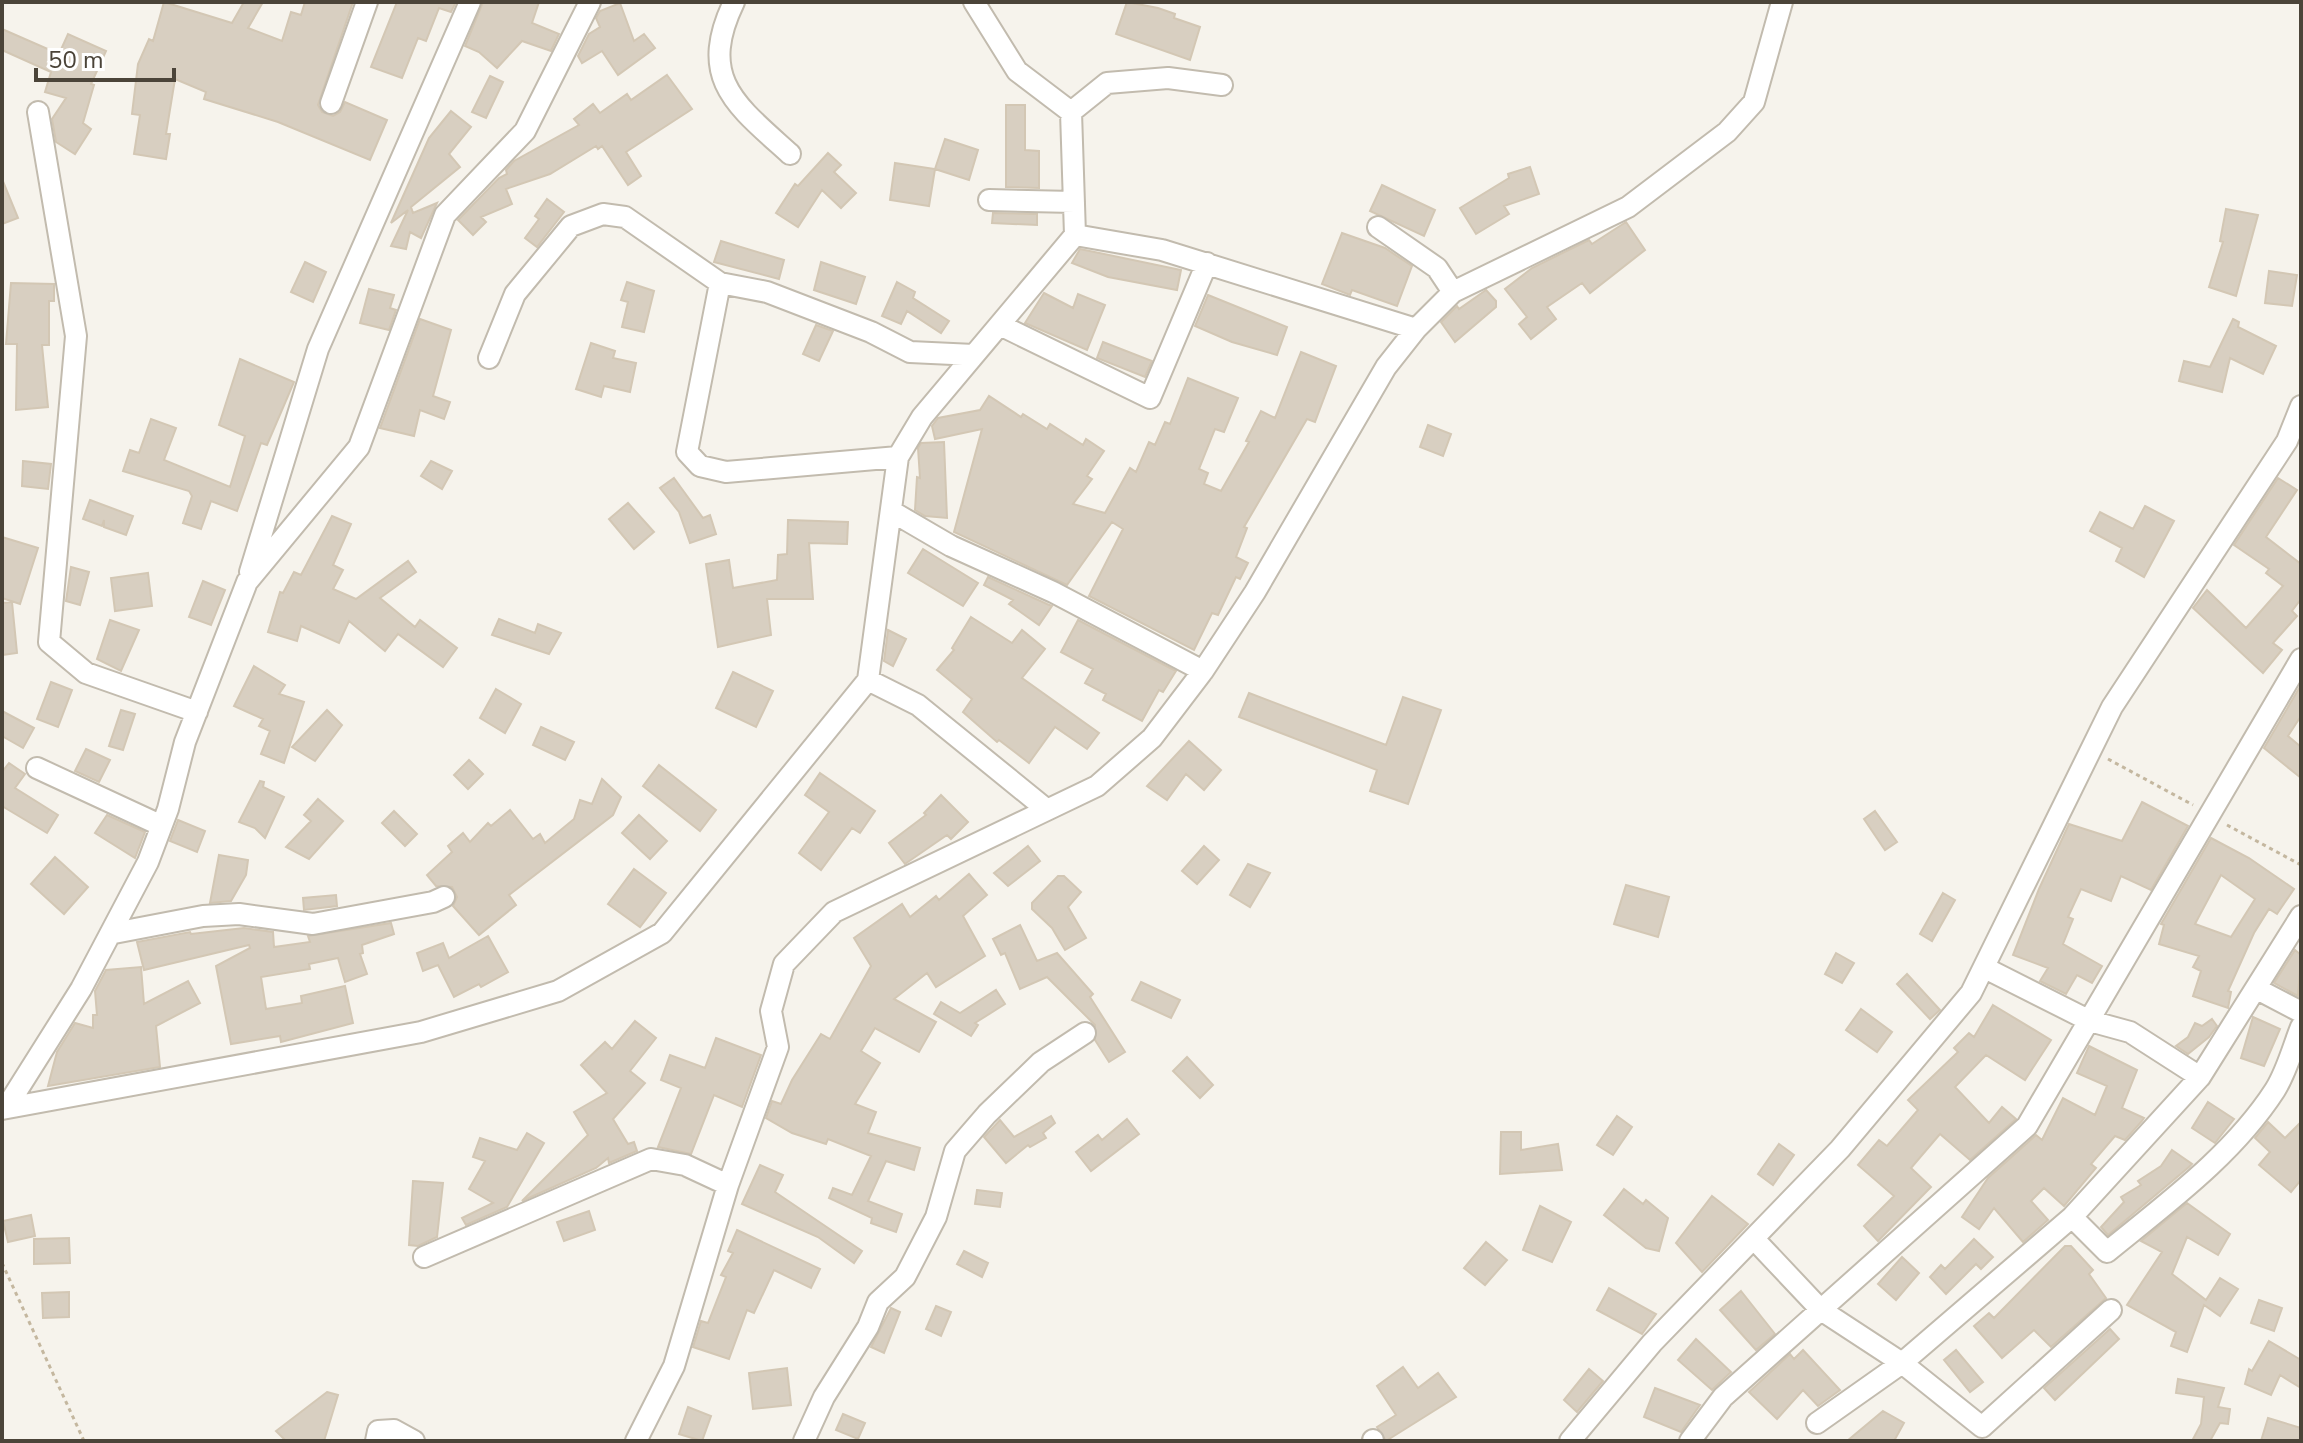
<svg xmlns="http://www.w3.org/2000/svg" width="2303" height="1443" font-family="'Nunito Sans',sans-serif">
	<rect width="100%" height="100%" fill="#f6f3ec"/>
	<path fill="#d8cfc1" stroke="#d3c7b4" stroke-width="2" fill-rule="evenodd" d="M164,2L232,23L244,2H263L248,28L282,41L291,12L301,15L305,2H353L318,105L322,112L333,116L340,112L345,102L387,120L370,160L278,122L204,99L206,92L175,79L166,134H170L166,159L134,154L140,115L132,114L138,64L149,39L153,41Z
		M397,2H456L451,12L439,8L426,41L418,38L402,78L371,67Z
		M483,2H539L532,23L559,34L551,51L522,41L497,68L479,52L465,46Z
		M1127,2L1158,8L1175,14L1174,18L1200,27L1190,60L1116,34Z
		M620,3L634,41L644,34L655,48L618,75L602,51L582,63L578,56L589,34L600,27L596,18L600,11Z
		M2,29L59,54L68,34L106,51L91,84L94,85L83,123L91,129L75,154L56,142L52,119L66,98L45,92L51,72L2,50Z
		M667,75L692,109L626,152L641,176L628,185L602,146L598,149L596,146L550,174L506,189L512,204L481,217L486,222L473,235L458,220L499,178L507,174L506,170L514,161L579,125L574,119L593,104L600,113L627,94L631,100Z
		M490,76L503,82L486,118L472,112Z
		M1006,105H1025V150L1039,151V188L1006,187Z
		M451,111L471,127L449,154L460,167L411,207L413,213L437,203L421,238L410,232L406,249L391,246L408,210L391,223L429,138Z
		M945,139L978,150L969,180L935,169Z
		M828,153L841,165L834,172L856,193L841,208L822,190L798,227L776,213L795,184L798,186Z
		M895,163L935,169L929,206L890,200Z
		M1530,167L1539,194L1504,206L1509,214L1476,234L1460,208L1509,178L1508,174Z
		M2,179L18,218L2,224Z
		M1382,185L1435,210L1424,236L1370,211Z
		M547,199L564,212L537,247L525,238L539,219L535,216Z
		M2226,209L2258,215L2236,296L2209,287L2223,242L2220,241Z
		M993,213L1037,214V225L992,223Z
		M1626,222L1645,250L1590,293L1582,283L1547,307L1556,319L1531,339L1519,324L1527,317L1505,289L1532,268L1589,240L1592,244Z
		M1342,233L1385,248L1412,266L1397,306L1352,290L1350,295L1322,284Z
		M721,241L784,260L779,279L714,262Z
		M1080,249L1181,270L1177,290L1108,277L1072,263Z
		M305,262L326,272L313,302L291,292Z
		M821,262L865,277L856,304L814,290Z
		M2269,271L2297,275L2292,306L2265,303Z
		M627,282L654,291L644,332L622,327L628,302L621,300Z
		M897,282L915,292L913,298L949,321L941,333L907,311L901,324L882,316Z
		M11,283L54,284V301H49V345H42L48,407L16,410L17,344H6Z
		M369,289L394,295L390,308L396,310L389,330L360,323Z
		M1486,290L1496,301V307L1455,342L1441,322L1457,306L1459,309Z
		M1044,293L1073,308L1078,294L1105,305L1087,350L1025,323Z
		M1208,295L1287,327L1277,355L1232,342L1195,326Z
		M420,319L451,330L433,396L450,402L444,419L420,410L414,436L380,428Z
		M2233,319L2239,322L2238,327L2276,346L2263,374L2230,358L2222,392L2179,381L2184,361L2210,367Z
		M816,325L833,331L819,361L803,354Z
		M1103,342L1152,361L1145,377L1097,358Z
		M591,343L615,351L613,358L636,363L630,392L604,386L601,397L576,389Z
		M1301,352L1336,366L1315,422L1307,419L1244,527L1247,528L1236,557L1248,563L1240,579L1236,577L1218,615L1212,613L1194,650L1089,596L1123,529L1112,522L1067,585L954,532L982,429L935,439L932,426L938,418L980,410L989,396L1021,417L1023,414L1047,429L1050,424L1083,445L1086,439L1104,451L1087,476L1092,479L1073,504L1105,513L1130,468L1136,472L1149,442L1155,445L1165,422L1170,424L1188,378L1238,398L1224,432L1215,429L1199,469L1208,473L1204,484L1221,491L1249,442L1246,441L1261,411L1275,418Z
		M240,359L294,382L267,445L261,443L237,511L211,501L201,529L183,523L192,496L189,491L123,471L130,450L139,453L151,419L176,428L164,460L230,487L245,436L219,425Z
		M1428,425L1451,434L1443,456L1420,447Z
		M944,442L947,518L925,516L915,510L917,477L920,478L918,448L921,443Z
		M23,461L51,464L48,489L22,486Z
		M431,461L452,471L442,489L421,476Z
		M674,478L703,518L710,515L716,534L690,543L679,512L660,488Z
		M2278,478L2297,490L2266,537L2301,564V599L2292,611L2297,616L2273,643L2282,650L2263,673L2193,608L2207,590L2246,628L2283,586L2266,573L2269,569L2234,545Z
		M90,500L133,516L126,535L104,527V520L102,526L83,519Z
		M628,503L654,532L634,549L609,519Z
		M2145,506L2174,521L2144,577L2116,561L2122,548L2090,531L2100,512L2133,529Z
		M332,516L351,524L333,565L343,570L333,589L356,599L408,561L416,572L380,598L415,627L420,620L457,648L443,667L398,634L385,651L349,621L339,643L301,626L297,641L268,632L280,592L283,593L294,572L301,575Z
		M788,520L848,522L847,544L809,543L813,599H767L771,635L718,647L706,564L729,560L733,588L777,580L778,555L787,554Z
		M2,537L38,548L20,604L2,598Z
		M923,549L978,583L963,606L908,573Z
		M71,567L89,572L80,605L66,601Z
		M148,573L152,606L115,611L111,578Z
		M988,577L1047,604L1052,606L1039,625L1009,604L1013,600L984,585Z
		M203,581L225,590L211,625L189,617Z
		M12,602L17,653L2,655V603Z
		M971,617L1012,643L1022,630L1045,649L1022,678L1099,733L1087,749L1055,727L1029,763L999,740L997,742L963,712L972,699L937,670L954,650L952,648Z
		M499,619L535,633L538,624L561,633L549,654L492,635Z
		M110,620L139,630L121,671L97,659Z
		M1078,620L1176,671L1163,692L1159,690L1142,721L1103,700L1106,694L1085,683L1093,669L1061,652Z
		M888,630L906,639L893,666L884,661Z
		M254,666L285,685L279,694L304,702L284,763L261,754L270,731L259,726L263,719L234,706Z
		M733,672L773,691L756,727L716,708Z
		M51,682L72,690L58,727L37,719Z
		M2301,685V716L2288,736L2301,747V778L2264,748Z
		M496,689L521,704L505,733L480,718Z
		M1249,693L1386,745L1403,697L1441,710L1408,804L1370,791L1377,770L1239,717Z
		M121,710L135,714L123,750L109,746Z
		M327,710L342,725L315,761L292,747Z
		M2,711L34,728L23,748L2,736Z
		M541,727L574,742L565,760L533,745Z
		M1189,741L1221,770L1204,790L1186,774L1167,800L1147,786Z
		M86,749L110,760L99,782L75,771Z
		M469,760L483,774L468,789L454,775Z
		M9,763L25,774L15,788L58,815L47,833L2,806V772Z
		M659,765L716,810L700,831L643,786Z
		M820,773L875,811L860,833L852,828L821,870L799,853L829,812L805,795Z
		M602,779L621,797L613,815L509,895L516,905L479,935L453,906L457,897L452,887L436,886L427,875L452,852L448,846L463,833L470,842L488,823L491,826L510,810L533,839L540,834L545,843L574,819L580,800L592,804Z
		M260,781L264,782L263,787L284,797L265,838L255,828L239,822Z
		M941,795L968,822L951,839L947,835L905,864L889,843L926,815L924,813Z
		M318,799L343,821L309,859L286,847L311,821L304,815Z
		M2142,802L2188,826L2151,890L2121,876L2111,901L2081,889L2068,917L2073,919L2063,944L2102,966L2092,983L2077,975L2066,994L2040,981L2048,968L2013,955L2039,889L2069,824L2122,841Z
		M394,811L417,834L405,846L382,823Z
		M1875,811L1897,842L1885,850L1864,819Z
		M107,815L145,832L135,858L95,833Z
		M639,815L667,841L650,859L622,833Z
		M178,820L205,831L197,852L170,841Z
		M2211,838L2249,858L2294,889L2277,914L2269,909L2254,933L2228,991L2231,992L2228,1008L2193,996L2201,971L2193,967L2199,956L2159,944L2164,925L2161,924ZM2221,875L2255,899L2231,937L2195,924Z
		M1028,846L1040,861L1008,886L994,873Z
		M1204,846L1219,860L1197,884L1182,871Z
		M219,855L248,860L246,875L231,901L210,903Z
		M55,857L88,887L64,914L31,884Z
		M1248,864L1270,873L1250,907L1230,895Z
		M634,869L666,893L640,927L608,904Z
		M969,874L987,895L963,916L985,956L936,987L927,973L894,999L936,1022L919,1052L875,1028L861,1051L880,1063L855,1104L876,1112L868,1133L920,1148L914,1170L886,1161L868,1201L902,1214L896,1232L871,1223L872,1218L829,1198L833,1188L852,1195L871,1156L828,1139L826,1144L792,1133L766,1118L772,1101L781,1104L792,1080L821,1034L830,1039L871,966L854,938L902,904L910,917L936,896L939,900Z
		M1058,876H1064L1081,892L1068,907L1086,938L1065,950L1052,928L1032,909V903Z
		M1626,885L1669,897L1658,937L1614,924Z
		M1943,893L1955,900L1932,941L1920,934Z
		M336,895L337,906L304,910L303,898Z
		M391,923L394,934L362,945L363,953L360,954L367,974L345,982L338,958L309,964L310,969L261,977L266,1009L302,1003L301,996L345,986L353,1023L281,1042L280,1036L231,1044L216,966L250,948L249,945L144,970L137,942L190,932L191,934L244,928L273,932L274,947L310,942L308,936Z
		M1020,925L1037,961L1057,953L1093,994L1090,997L1125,1052L1109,1062L1095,1040V1025L1047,977L1020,989L1005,953L1001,955L993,939Z
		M488,936L508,972L481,987L479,984L454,997L438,965L423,971L417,953L443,943L449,958Z
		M2295,950L2301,955L2298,996L2274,983Z
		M1836,953L1854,963L1842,983L1825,974Z
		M141,967L144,1004L188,981L200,1003L156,1026L160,1067L48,1086L57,1052L75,1023L93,1028V1015H97L95,991L106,970Z
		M1907,974L1940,1010L1930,1019L1897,984Z
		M1141,982L1180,1000L1171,1018L1132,1000Z
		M996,990L1005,1004L975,1023L978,1025L971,1036L934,1014L941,1002L960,1013Z
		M1993,1005L2051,1040L2025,1080L1986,1055L1955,1087L1989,1123L2002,1107L2016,1119L1970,1160L1940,1134L1911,1168L1931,1187L1878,1241L1864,1226L1894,1196L1858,1165L1879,1140L1887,1146L1918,1110L1908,1100L1958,1052L1954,1048L1969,1033L1974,1037Z
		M1861,1009L1892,1032L1877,1052L1846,1030Z
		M2253,1017L2280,1029L2264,1066L2241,1058Z
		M2212,1019L2217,1026L2209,1037L2188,1054L2176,1046L2188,1037L2195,1023L2202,1026Z
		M635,1021L656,1038L630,1071L645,1083L613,1119L628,1144L634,1142L637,1151L609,1163L608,1158L596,1168L522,1201L588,1135L574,1112L607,1093L581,1065L605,1042L612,1049Z
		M716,1038L761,1055L742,1107L714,1095L691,1154L658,1147L681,1088L661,1080L670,1055L705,1068Z
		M2089,1046L2137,1070L2122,1108L2144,1118L2142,1121L2125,1140L2115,1136L2091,1164L2096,1168L2064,1206L2044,1188L2031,1201L2048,1220L2023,1242L1994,1208L1979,1229L1962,1217L1988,1178L2036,1135L2042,1140L2063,1098L2095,1115L2107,1086L2077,1073Z
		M1187,1057L1213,1085L1200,1098L1173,1071Z
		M2208,1102L2234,1119L2215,1143L2192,1128Z
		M1051,1116L1055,1123L1043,1133L1046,1138L1030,1147L1028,1145L1006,1163L984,1137L1000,1120L1014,1137Z
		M1617,1116L1632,1127L1613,1155L1597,1145Z
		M1127,1119L1139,1134L1091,1171L1076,1152L1098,1135L1102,1140Z
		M2268,1122L2285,1138L2301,1122V1180L2291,1192L2259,1165L2270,1152L2255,1138Z
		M1501,1132H1521V1150L1558,1144L1562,1170L1500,1174Z
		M527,1133L544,1143L507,1207L466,1225L462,1218L493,1203L469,1189L485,1161L473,1157L480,1138L517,1150Z
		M1779,1144L1794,1155L1773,1185L1758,1174Z
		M2172,1150L2192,1164L2189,1167L2108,1235L2101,1227L2124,1202L2121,1197L2141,1185L2138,1181L2161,1166Z
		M760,1165L783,1175L775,1192L862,1251L854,1263L818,1237L742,1204Z
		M413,1181L443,1183L437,1237L418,1246L409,1245Z
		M1624,1189L1643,1204L1646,1200L1668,1218L1659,1251L1646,1248L1604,1215Z
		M977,1190L1002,1193L1000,1207L975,1204Z
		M1712,1196L1748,1224L1702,1272L1676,1243Z
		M2187,1203L2230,1234L2218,1255L2187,1237L2172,1274L2206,1300L2220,1278L2238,1289L2220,1316L2204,1305L2187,1352L2171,1346L2176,1332L2127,1305L2162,1252L2141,1241Z
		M1540,1206L1571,1222L1552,1262L1523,1250Z
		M589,1211L595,1230L564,1241L557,1222Z
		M31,1215L35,1236L8,1242L3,1221Z
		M737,1230L820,1269L811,1288L774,1270L754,1313L747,1310L729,1359L693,1347L701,1321L708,1323L726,1277L721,1275L733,1253L728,1251Z
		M69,1238L70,1263L34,1264V1239Z
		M1974,1239L1993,1257L1981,1269L1976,1264L1946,1294L1930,1277L1941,1265L1945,1269Z
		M1486,1242L1507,1260L1485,1285L1464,1268Z
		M2065,1246H2071L2093,1270L2089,1274L2106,1298L2051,1347L2034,1330L2002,1358L1974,1326L1989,1313L1994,1318Z
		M964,1251L988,1263L982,1277L957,1264Z
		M1902,1257L1919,1273L1896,1300L1878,1284Z
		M1609,1288L1656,1314L1642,1334L1597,1310Z
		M1741,1291L1775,1334L1756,1350L1720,1310Z
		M69,1292V1317L43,1318L42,1293Z
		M2259,1300L2282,1308L2274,1331L2251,1323Z
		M936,1306L951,1312L941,1336L926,1329Z
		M891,1308L900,1312L884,1353L871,1347Z
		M2110,1329L2119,1339L2055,1400L2044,1388Z
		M1696,1339L1731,1372L1712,1390L1678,1360Z
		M2269,1341L2301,1360V1388L2280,1375L2271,1395L2245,1384L2249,1369L2252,1371Z
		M1803,1350L1840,1390L1818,1406L1803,1390L1777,1419L1749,1392L1790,1354L1794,1359Z
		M1956,1350L1983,1382L1970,1392L1944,1360Z
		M1403,1367L1418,1388L1438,1373L1456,1397L1386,1441L1377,1427L1396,1415L1377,1386Z
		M787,1368L791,1405L753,1409L749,1373Z
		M1589,1369L1603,1381L1577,1412L1564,1400Z
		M2178,1379L2224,1388L2218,1407L2230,1409L2228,1424L2220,1423L2210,1441H2192L2201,1424L2204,1397L2176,1393Z
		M1655,1388L1700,1405L1681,1432L1644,1417Z
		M327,1392L338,1395L324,1441H286L276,1431Z
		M688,1407L711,1416L702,1441L679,1434Z
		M1883,1411L1904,1423L1894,1441H1847Z
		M843,1414L865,1423L858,1439L836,1430Z
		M2268,1418L2301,1428V1441H2261Z"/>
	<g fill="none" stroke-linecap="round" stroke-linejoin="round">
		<g stroke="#c2bbae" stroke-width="24">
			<path id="minor" d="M734,2C697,79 736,105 790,154
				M331,103L367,2
				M38,112L76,336L49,642L86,673L197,712
				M1071,112L1107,83L1168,78L1222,85
				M989,200L1074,202
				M1378,227L1437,268L1453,292
				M1075,235L1162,250L1416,329
				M720,283L767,292L871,332L910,352L974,355
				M1000,325L1150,398L1207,263
				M489,358L515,294L571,226L603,214L625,217L720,283L687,452L700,466L726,472L898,457
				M891,511L951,546L1053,592L1203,671
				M250,572L318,349L470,2
				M868,680L918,705L1046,809
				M37,768L160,825
				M114,933L203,916L239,914L313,924L433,902L444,897
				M1985,968L2090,1021L2130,1032L2200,1077
				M2257,989L2301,1012
				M6,1108L81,989L148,862L168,809L185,742L247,582L359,447L445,215L525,131L590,2
				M2,1109L421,1032L558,991L662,933L868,680L898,457L922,417L1075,235L1071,112L1017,71L974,2
				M2072,1217L2107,1252C2167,1203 2233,1155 2275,1090C2287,1071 2293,1047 2301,1027
				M1754,1239L1821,1310L1902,1363L1982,1427L2111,1310
				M424,1257L651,1159L685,1165L728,1185
				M1817,1423L1902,1363L2072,1217L2200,1077L2301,916
				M376,1441L378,1431L394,1430L414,1441
				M636,1441L674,1366L728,1185L778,1047L771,1011L784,964L834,912L1097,786L1152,738L1203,671L1255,592L1386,367L1416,329L1453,292L1628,207L1727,132L1754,102L1782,2
				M804,1441L824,1397L868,1327L878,1302L905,1277L936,1217L955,1151L987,1114L1041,1062L1085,1033
				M1373,1441V1440
				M1570,1441L1652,1343L1840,1149L1971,993L2112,707L2287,441L2301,406
				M1690,1441L1723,1397L2027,1126L2301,659"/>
		</g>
		<path stroke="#c4b79f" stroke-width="3" stroke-dasharray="4 4" stroke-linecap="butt" d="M2108,759L2193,805
			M2227,825L2301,865
			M2,1263L84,1441"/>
		<use href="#minor" stroke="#fff" stroke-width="20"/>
	</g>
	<rect width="2303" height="1443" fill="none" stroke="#4b4439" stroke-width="8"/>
	<path d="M36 68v12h138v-12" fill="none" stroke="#4b4439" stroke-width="4"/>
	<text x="48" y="68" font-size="24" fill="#4b4439" stroke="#ffffff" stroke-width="6" paint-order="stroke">50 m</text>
</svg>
